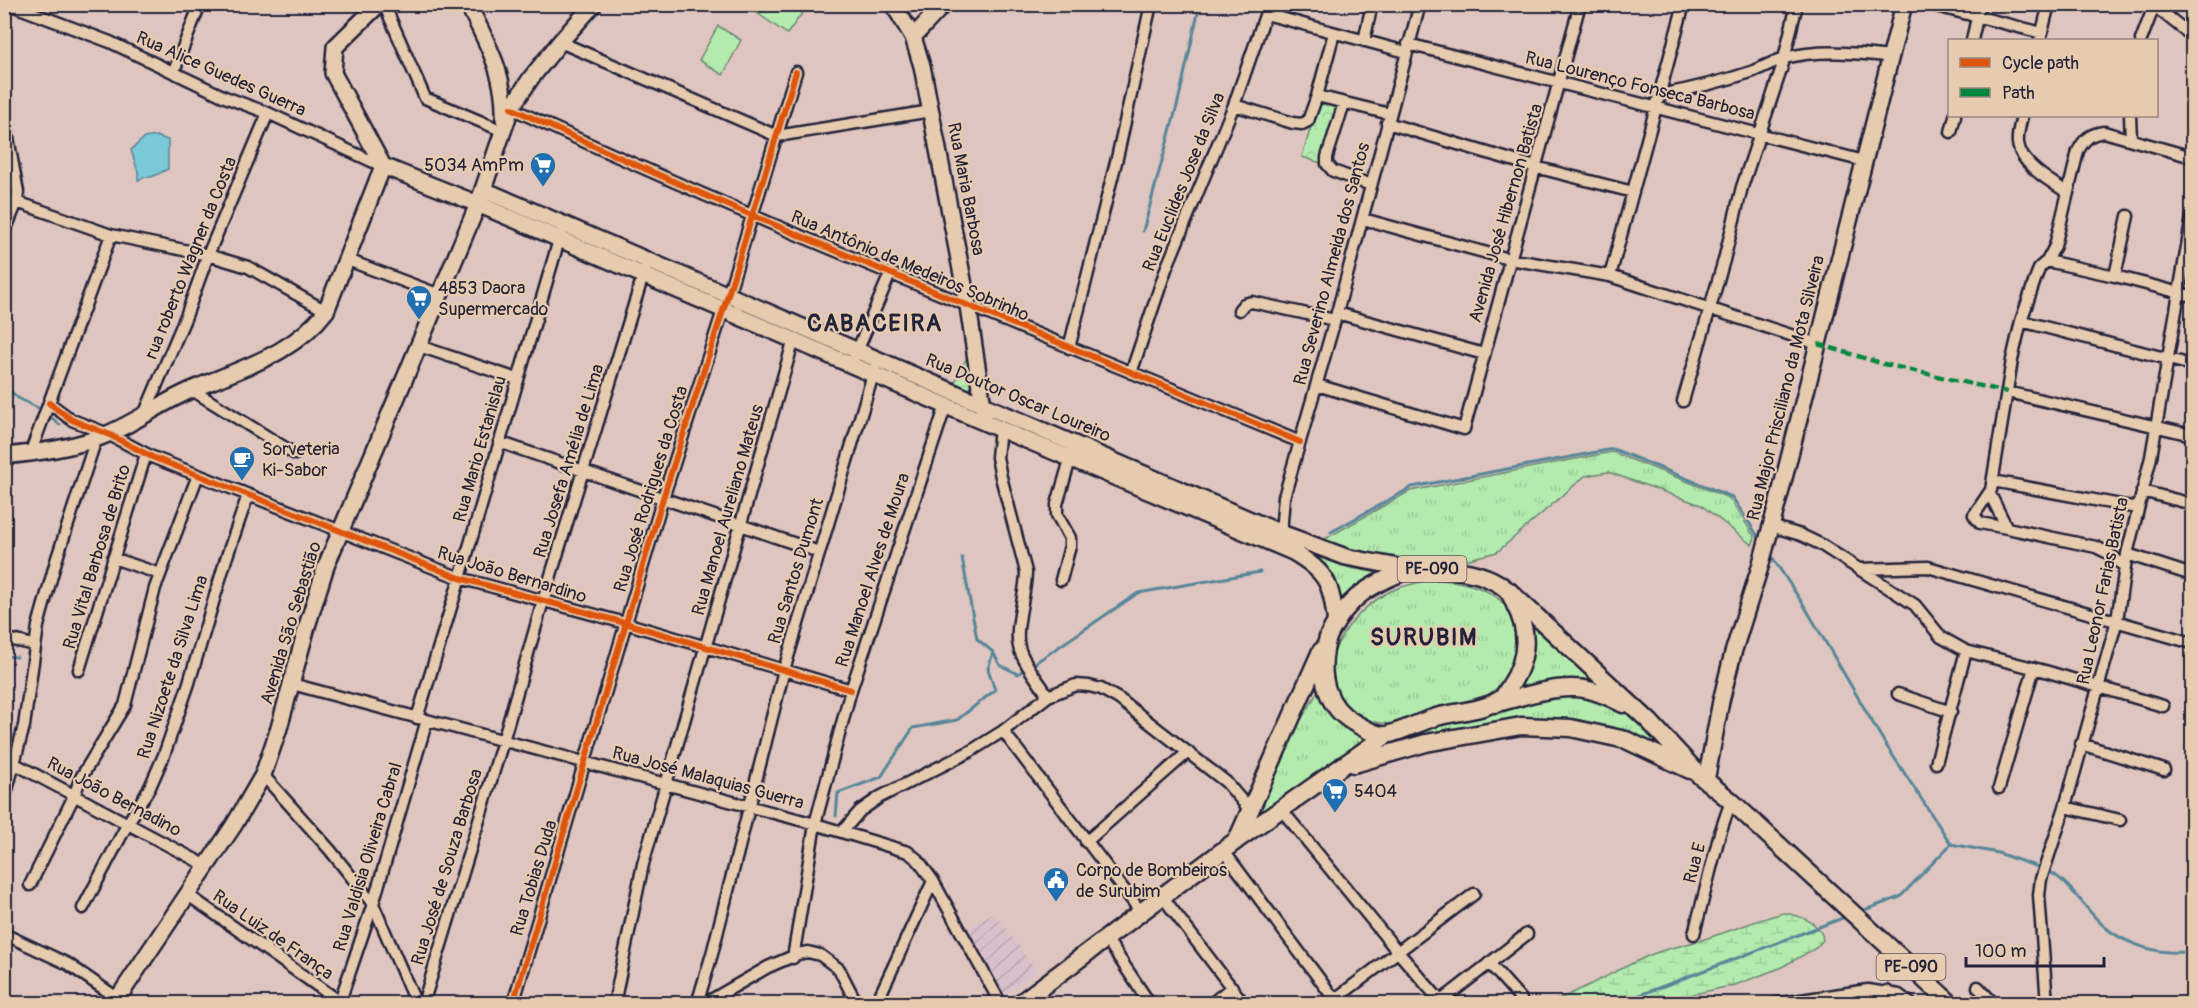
<svg xmlns="http://www.w3.org/2000/svg" width="2197" height="1008" font-family="Pangolin,sans-serif">
	<defs>
		<pattern id="industrial-furrows" width="10" height="10" patternUnits="userSpaceOnUse" patternTransform="scale(1.5)"><rect width="10" height="10" fill="#d9c1cb"/><path d="M-1 1l2-2M0 10L10 0M9 11l2-2" fill="none" stroke="#baa6af"/></pattern>
		<pattern id="grass-tufts" width="24" height="20" patternUnits="userSpaceOnUse" patternTransform="scale(1.5)"><rect width="24" height="20" fill="#b3ebae"/><path d="M3 7l-1-3M5 7V3M7 7l1-3M15 17l-1-3M17 17v-4M19 17l1-3" fill="none" stroke="#9ac997"/></pattern>
		<pattern id="wetland-marsh" width="20" height="14" patternUnits="userSpaceOnUse" patternTransform="scale(1.5)"><rect width="20" height="14" fill="#b3ebae"/><path d="M1 5h8M5 5V1M11 12h8M15 12V8" fill="none" stroke="#9ac997"/></pattern>
		<pattern id="park-crowns" width="20" height="18" patternUnits="userSpaceOnUse" patternTransform="scale(1.5)"><rect width="20" height="18" fill="#b3ebae"/><path d="M2 6a3 3 0 1 1 6 0M12 15a3 3 0 1 1 6 0" fill="none" stroke="#9ac997"/></pattern>
	</defs>
	<rect width="100%" height="100%" fill="#dfc5bf"/>
	<filter id="ink" filterUnits="userSpaceOnUse"><feTurbulence type="fractalNoise" baseFrequency=".0167" numOctaves="2"/><feDisplacementMap in="SourceGraphic" scale="12" xChannelSelector="R" yChannelSelector="G"/><feConvolveMatrix kernelMatrix="1 2 1 2 8 2 1 2 1" color-interpolation-filters="sRGB"/></filter>
	<g filter="url(#ink)">
		<path fill="url(#industrial-furrows)" d="M994,912L1037,972L1000,998L964,931Z"/>
		<path fill="url(#grass-tufts)" stroke="#6a8674" stroke-width="1.5" d="M1612,452L1729,498L1755,537L1752,545L1701,505L1608,472L1585,476L1497,552L1437,567L1316,544L1410,491Z
			M1309,554L1350,568L1384,574L1341,609C1341,584 1329,568 1309,554Z
			M1430,580C1453,580 1477,583 1496,597C1521,616 1522,657 1505,681C1500,687 1493,691 1487,695C1463,702 1440,710 1416,717C1409,719 1401,723 1394,723C1380,725 1366,720 1355,712C1305,678 1343,620 1382,596C1396,587 1413,584 1430,580Z
			M1527,615L1591,678L1596,685L1520,689C1533,655 1534,650 1527,615Z
			M1319,690L1326,705L1375,737L1255,820L1253,818L1262,804L1300,721Z
			M1582,695L1622,710L1636,720L1670,753L1500,722L1484,723L1382,748L1383,745L1422,729L1553,696Z"/>
		<path fill="url(#wetland-marsh)" stroke="#6a8674" stroke-width="1.5" d="M1784,913C1799,915 1822,923 1823,940L1816,948L1780,968L1735,985L1694,994L1673,1003H1548C1582,991 1614,971 1648,956C1661,950 1673,948 1687,944C1720,936 1751,921 1784,913Z"/>
		<path fill="url(#park-crowns)" stroke="#6a8674" stroke-width="1.5" d="M1318,102L1337,108L1321,163L1302,157Z
			M969,353L976,398L952,388Z"/>
		<path fill="#b3ebae" stroke="#6a8674" stroke-width="1.5" d="M759,4H808V5L787,34L754,11Z
			M718,26L741,40L723,75L699,60Z"/>
		<path fill="#7ac8d8" stroke="#578699" stroke-width="1.5" d="M156,136L168,140V169L152,177H144L138,180V172L131,150L144,138Z"/>
		<g fill="none" stroke-linecap="round" stroke-linejoin="round">
			<path stroke="#578699" stroke-width="3" d="M1143,231L1178,102L1200,4
				M4,385L18,398L38,408
				M48,415L60,425
				M1331,532L1412,487L1613,449L1732,497L1761,541
				M1770,554L1805,607L1884,742L1951,844
				M962,558L977,639L993,652
				M4,656L17,657
				M1032,665L1138,593L1260,572
				M836,816L838,793L881,777L913,728L957,720L995,690L988,669L993,652L1000,665L1018,674L1026,668
				M2050,872C2073,885 2085,910 2105,927C2121,941 2149,951 2169,952C2177,952 2185,952 2192,953
				M1859,912L1900,897L1951,844L1998,853L2041,868
				M1616,1004L1848,916"/>
			<g stroke="#22223b" stroke-width="15">
				<path id="street" d="M9,4L110,42L225,97L268,113L382,166
					M384,4L425,98L503,131
					M1928,4L2042,33
					M2152,4L2192,36
					M1266,14L1406,52
					M1972,40L1980,4
					M2040,40L2049,4
					M2141,40L2154,6
					M1364,41L1372,4
					M560,42L777,136L931,111
					M1408,44L1864,161
					M174,71L200,4
					M1660,95C1691,89 1721,82 1751,72C1762,68 1774,61 1785,58C1818,49 1858,53 1892,57
					M1317,96L1390,114
					M1344,103L1327,157V164L1333,171L1371,185
					M1234,105L1293,123L1302,124L1308,121L1317,96L1334,33
					M511,108C770,229 1037,332 1300,442
					M4,116L18,192L17,202L4,233
					M2022,116C2020,125 2017,134 2018,143C2020,164 2051,182 2067,192
					M2130,116L2131,139
					M1387,123L1535,167L1633,192
					M1951,132L1955,116
					M4,196L17,202L111,235L30,454
					M1363,219L1509,259L1610,276L1818,344
					M111,235L208,255L248,267L326,311
					M345,259L440,295
					M2047,261L2115,276L2192,296
					M1610,276L1684,4
					M2115,276L2128,216
					M1239,310L1244,304L1252,302L1335,320
					M1337,313L1484,354
					M2021,321L2192,365
					M419,346L517,379
					M1069,348L1117,158L1151,4
					M855,356L890,274
					M1131,373L1166,269L1234,105L1269,4
					M1317,385L1464,429L1580,4
					M192,390L295,454
					M2007,392L2192,435
					M1683,401L1724,260L1742,187L1782,67L1797,4
					M49,403L72,420L108,434L152,457L460,578L625,623L851,690
					M144,415L186,316L208,255L268,113
					M1000,429L997,457L1001,477L1026,572C1026,595 1014,627 1019,647C1022,661 1040,683 1048,696
					M499,442L819,552
					M1993,481L2137,508
					M2142,491L2192,504
					M1990,494L2007,528L2096,547L2108,553L2125,567
					M1771,526L1801,535L1820,544L1915,605L1941,637L1966,651L2045,671L2163,706
					M2007,528L1980,523L1974,515L1991,490L2012,360L2021,321L2037,274L2040,267L2047,261L2055,246L2078,151C2085,138 2090,134 2104,132L2192,157
					M1281,533L1284,497L1335,320L1420,4
					M2127,554L2192,575
					M113,558L160,574
					M1859,569L1928,567L2192,643
					M1061,580L1070,546V538L1057,515V504L1072,453
					M4,638L34,645
					M79,670L146,454
					M292,684L815,824L908,852L918,860L933,881L1001,1004
					M1898,694L1951,712
					M417,718L460,578L561,233
					M1003,731L1141,912
					M2081,744L2164,770
					M4,758L207,866
					M1936,763L1966,651
					M263,775L330,850L373,904L416,1004
					M1999,788L2034,668
					M4,801L24,726L38,626L56,561L96,439
					M2065,807L2120,820
					M1281,809L1398,952L1443,1004
					M842,832L860,811L880,797L971,751L1003,731L1048,696L1076,685L1089,686L1101,689L1119,699L1226,782L1249,809
					M1086,842L1188,752
					M1223,850L1338,1004
					M30,885L75,794L80,779L125,705L155,588L198,475
					M188,895L339,1001
					M1162,896L1244,1004
					M83,908L128,823L150,787L164,755L188,686L226,559L248,495
					M4,934L68,964L126,1004
					M1694,934L1720,833L1731,801
					M1106,938L1150,1004
					M793,958L815,824L851,690L946,405
					M1489,963L1521,999
					M1978,987L1994,1004
					M1027,998L1043,1004
					M1441,1001L1527,934
					M1330,1003L1474,894
					M339,1004L373,904L427,720
					M423,1004L503,741L543,601L645,269
					M513,1004L663,498L728,295L796,72
					M614,1004L643,864L794,339
					M697,1004L712,954L784,670L875,368
					M704,1004L768,967L798,954L808,952L820,955L839,969L857,1004
					M876,1004L933,881
					M1211,1004L1232,987
					M1774,1004L1868,990L1899,995L1911,1004
					M1884,1004L1887,991
					M2047,1004L2039,895L2041,879L2065,807L2117,620L2127,554L2151,457L2192,217"/>
			</g>
			<g stroke="#22223b" stroke-width="20">
				<path id="secondary" d="M379,4L335,47L333,73L383,166L478,204L1000,429L1293,552C1329,573 1331,585 1336,624
					M468,4C487,44 506,74 504,119
					M893,4L913,37L922,66L968,306L984,413
					M913,37L944,4
					M484,190L1281,533L1346,557L1410,569
					M4,456C35,453 66,449 95,439C128,428 157,405 189,391C239,368 291,357 326,311L383,166
					M1706,781L1721,701L1733,653L1760,567L1781,490L1904,4
					M114,1004L234,825L263,775L279,728L308,623L326,566L478,204L511,108L531,78L560,42L594,4"/>
			</g>
			<g stroke="#22223b" stroke-width="21">
				<path id="primary" d="M1410,569C1441,569 1480,567 1506,589C1510,593 1513,599 1515,605C1530,633 1527,660 1510,686C1507,690 1504,698 1499,700C1480,712 1454,711 1433,718C1420,722 1398,733 1386,735C1376,737 1361,726 1353,722C1327,707 1320,678 1325,650C1326,645 1327,638 1330,633C1335,623 1343,611 1351,603C1367,586 1389,578 1410,569Z
					M1508,590L1649,721L1699,775L1731,801L1951,1004
					M1494,704C1519,698 1548,687 1574,688C1591,688 1608,696 1623,704
					M1354,764L1426,743L1521,726L1571,728L1626,740L1690,770
					M1237,840L1321,651
					M1019,1004L1237,840L1385,736"/>
			</g>
			<use href="#street" stroke="#e7cbae" stroke-width="10"/>
			<use href="#secondary" stroke="#e7cbae" stroke-width="15"/>
			<use href="#primary" stroke="#e7cbae" stroke-width="16"/>
			<path stroke="#00873e" stroke-width="4.5" stroke-dasharray="9 4.5" stroke-linecap="butt" d="M1818,344L1884,364L2007,392"/>
			<g stroke="#e7cbae" stroke-width="10">
				<path id="cycleway" d="M511,108C770,229 1037,332 1300,442
					M49,403L72,420L108,434L152,457L460,578L625,623L851,690
					M513,1004L663,498L728,295L796,72"/>
			</g>
			<use href="#cycleway" stroke="#de560e" stroke-width="6"/>
		</g>
	</g>
	<defs>
		<g id="supermarket-pin" transform="scale(1.35)"><path d="M0 17L-7.5 6A9.5 9.5 0 1 1 7.5 6Z" fill="#1f6fb2" stroke="#e7cbae"/><path d="M-6-5.5h2.5l.6 2H6L4.5 2H-2.5L-4.4-4H-6ZM-1.5 3.2a1.3 1.3 0 1 0 .1 0ZM3 3.2a1.3 1.3 0 1 0 .1 0Z" fill="#fff"/></g>
		<g id="cafe-pin" transform="scale(1.35)"><path d="M0 17L-7.5 6A9.5 9.5 0 1 1 7.5 6Z" fill="#1f6fb2" stroke="#e7cbae"/><path d="M-5.5-4.5H6V0H3Q3 3.5 0 3.5H-2.5Q-5.5 3.5-5.5 0ZM3-3.2v2h1.7v-2ZM-6 4.5H4V6H-6Z" fill="#fff"/></g>
		<g id="civic-pin" transform="scale(1.35)"><path d="M0 17L-7.5 6A9.5 9.5 0 1 1 7.5 6Z" fill="#1f6fb2" stroke="#e7cbae"/><path d="M-.6-6.5H3V-4.5H.6V-3L4-1V1h2V6H-6V1h2V-1L-.6-3ZM-1.2 2.5V6h2.4V2.5Z" fill="#fff"/></g>
	</defs>
	<g fill-rule="evenodd">
		<use href="#supermarket-pin" x="543" y="165"/>
		<use href="#supermarket-pin" x="419" y="298"/>
		<use href="#cafe-pin" x="242" y="459"/>
		<use href="#supermarket-pin" x="1335" y="791"/>
		<use href="#civic-pin" x="1056" y="880"/>
	</g>
	<g text-anchor="middle" dominant-baseline="central" stroke-width="4.5" stroke-linejoin="round" paint-order="stroke">
		<g fill="#e7cbae" stroke="#5d555e" stroke-width="1.5">
			<rect x="1397.5" y="556" width="69" height="26" rx="4.5"/>
			<rect x="1876.5" y="954" width="69" height="26" rx="4.5"/>
		</g>
		<g font-size="16" font-weight="bold" fill="#22223b">
			<text x="1432" y="569">PE-090</text>
			<text x="1911" y="967">PE-090</text>
		</g>
		<g font-size="18" fill="#22223b" stroke="#e7cbae">
			<text transform="translate(221 74) rotate(24)">Rua Alice Guedes Guerra</text>
			<text transform="translate(1640 86) rotate(14)">Rua Lourenço Fonseca Barbosa</text>
			<text transform="translate(1184 182) rotate(-68)">Rua Euclides Jose da Silva</text>
			<text transform="translate(966 189) rotate(79)">Rua Maria Barbosa</text>
			<text transform="translate(1506 213) rotate(-74)">Avenida José Hibernon Batista</text>
			<text transform="translate(191 258) rotate(-68)">rua roberto Wagner da Costa</text>
			<text transform="translate(1332 264) rotate(-75)">Rua Severino Almeida dos Santos</text>
			<text transform="translate(910 266) rotate(23)">Rua Antônio de Medeiros Sobrinho</text>
			<text transform="translate(1786 388) rotate(-76)">Rua Major Prisciliano da Mota Silveira</text>
			<text transform="translate(1018 398) rotate(23)">Rua Doutor Oscar Loureiro</text>
			<text transform="translate(480 449) rotate(-74)">Rua Mario Estanislau</text>
			<text transform="translate(569 461) rotate(-73)">Rua Josefa Amélia de Lima</text>
			<text transform="translate(651 489) rotate(-73)">Rua José Rodrigues da Costa</text>
			<text transform="translate(728 510) rotate(-74)">Rua Manoel Aureliano Mateus</text>
			<text transform="translate(97 557) rotate(-73)">Rua Vital Barbosa de Brito</text>
			<text transform="translate(873 570) rotate(-72)">Rua Manoel Alves de Moura</text>
			<text transform="translate(796 571) rotate(-73)">Rua Santos Dumont</text>
			<text transform="translate(512 575) rotate(17)">Rua João Bernardino</text>
			<text transform="translate(2103 591) rotate(-78)">Rua Leonor Farias Batista</text>
			<text transform="translate(291 623) rotate(-73)">Avenida São Sebastião</text>
			<text transform="translate(173 667) rotate(-72)">Rua Nizoete da Silva Lima</text>
			<text transform="translate(708 778) rotate(15)">Rua José Malaquias Guerra</text>
			<text transform="translate(114 797) rotate(28)">Rua João Bernadino</text>
			<text transform="translate(368 857) rotate(-73)">Rua Valdisia Oliveira Cabral</text>
			<text transform="translate(1695 863) rotate(-75)">Rua E</text>
			<text transform="translate(447 867) rotate(-73)">Rua José de Souza Barbosa</text>
			<text transform="translate(534 878) rotate(-73)">Rua Tobias Duda</text>
			<text transform="translate(273 935) rotate(35)">Rua Luiz de França</text>
		</g>
		<g font-size="18" fill="#22223b" stroke="#e7cbae" text-anchor="start">
			<text x="524" y="165" text-anchor="end">5034 AmPm</text>
			<text x="438" y="288">4853 Daora<tspan x="438" dy="21">Supermercado</tspan></text>
			<text x="262" y="449">Sorveteria<tspan x="262" dy="21">Ki-Sabor</tspan></text>
			<text x="1354" y="791">5404</text>
			<text x="1076" y="870">Corpo de Bombeiros<tspan x="1076" dy="21">de Surubim</tspan></text>
		</g>
		<g font-size="24" font-weight="bold" letter-spacing="1.5" fill="#22223b" stroke="#e7cbae">
			<text x="875" y="323">CABACEIRA</text>
			<text x="1424" y="637">SURUBIM</text>
		</g>
	</g>
	<rect width="2197" height="1008" fill="none" stroke="#e7cbae" stroke-width="24"/>
	<rect x="12" y="12" width="2173" height="984" fill="none" stroke="#22223b" stroke-width="2" filter="url(#ink)"/>
	<rect x="1948" y="39" width="210" height="78" fill="#e7cbae" stroke="#988780" stroke-width="1.5"/>
	<rect x="1960" y="58" width="30" height="9" fill="#de560e" stroke="#988780" stroke-width="1.5"/>
	<text x="2002" y="69" font-size="18" fill="#22223b">Cycle path</text>
	<rect x="1960" y="88" width="30" height="9" fill="#00873e" stroke="#988780" stroke-width="1.5"/>
	<text x="2002" y="99" font-size="18" fill="#22223b">Path</text>
	<path d="M1966 957v9h138v-9" fill="none" stroke="#22223b" stroke-width="3"/>
	<text x="1975" y="957" font-size="18" fill="#22223b" stroke="#e7cbae" stroke-width="4.5" paint-order="stroke">100 m</text>
</svg>
